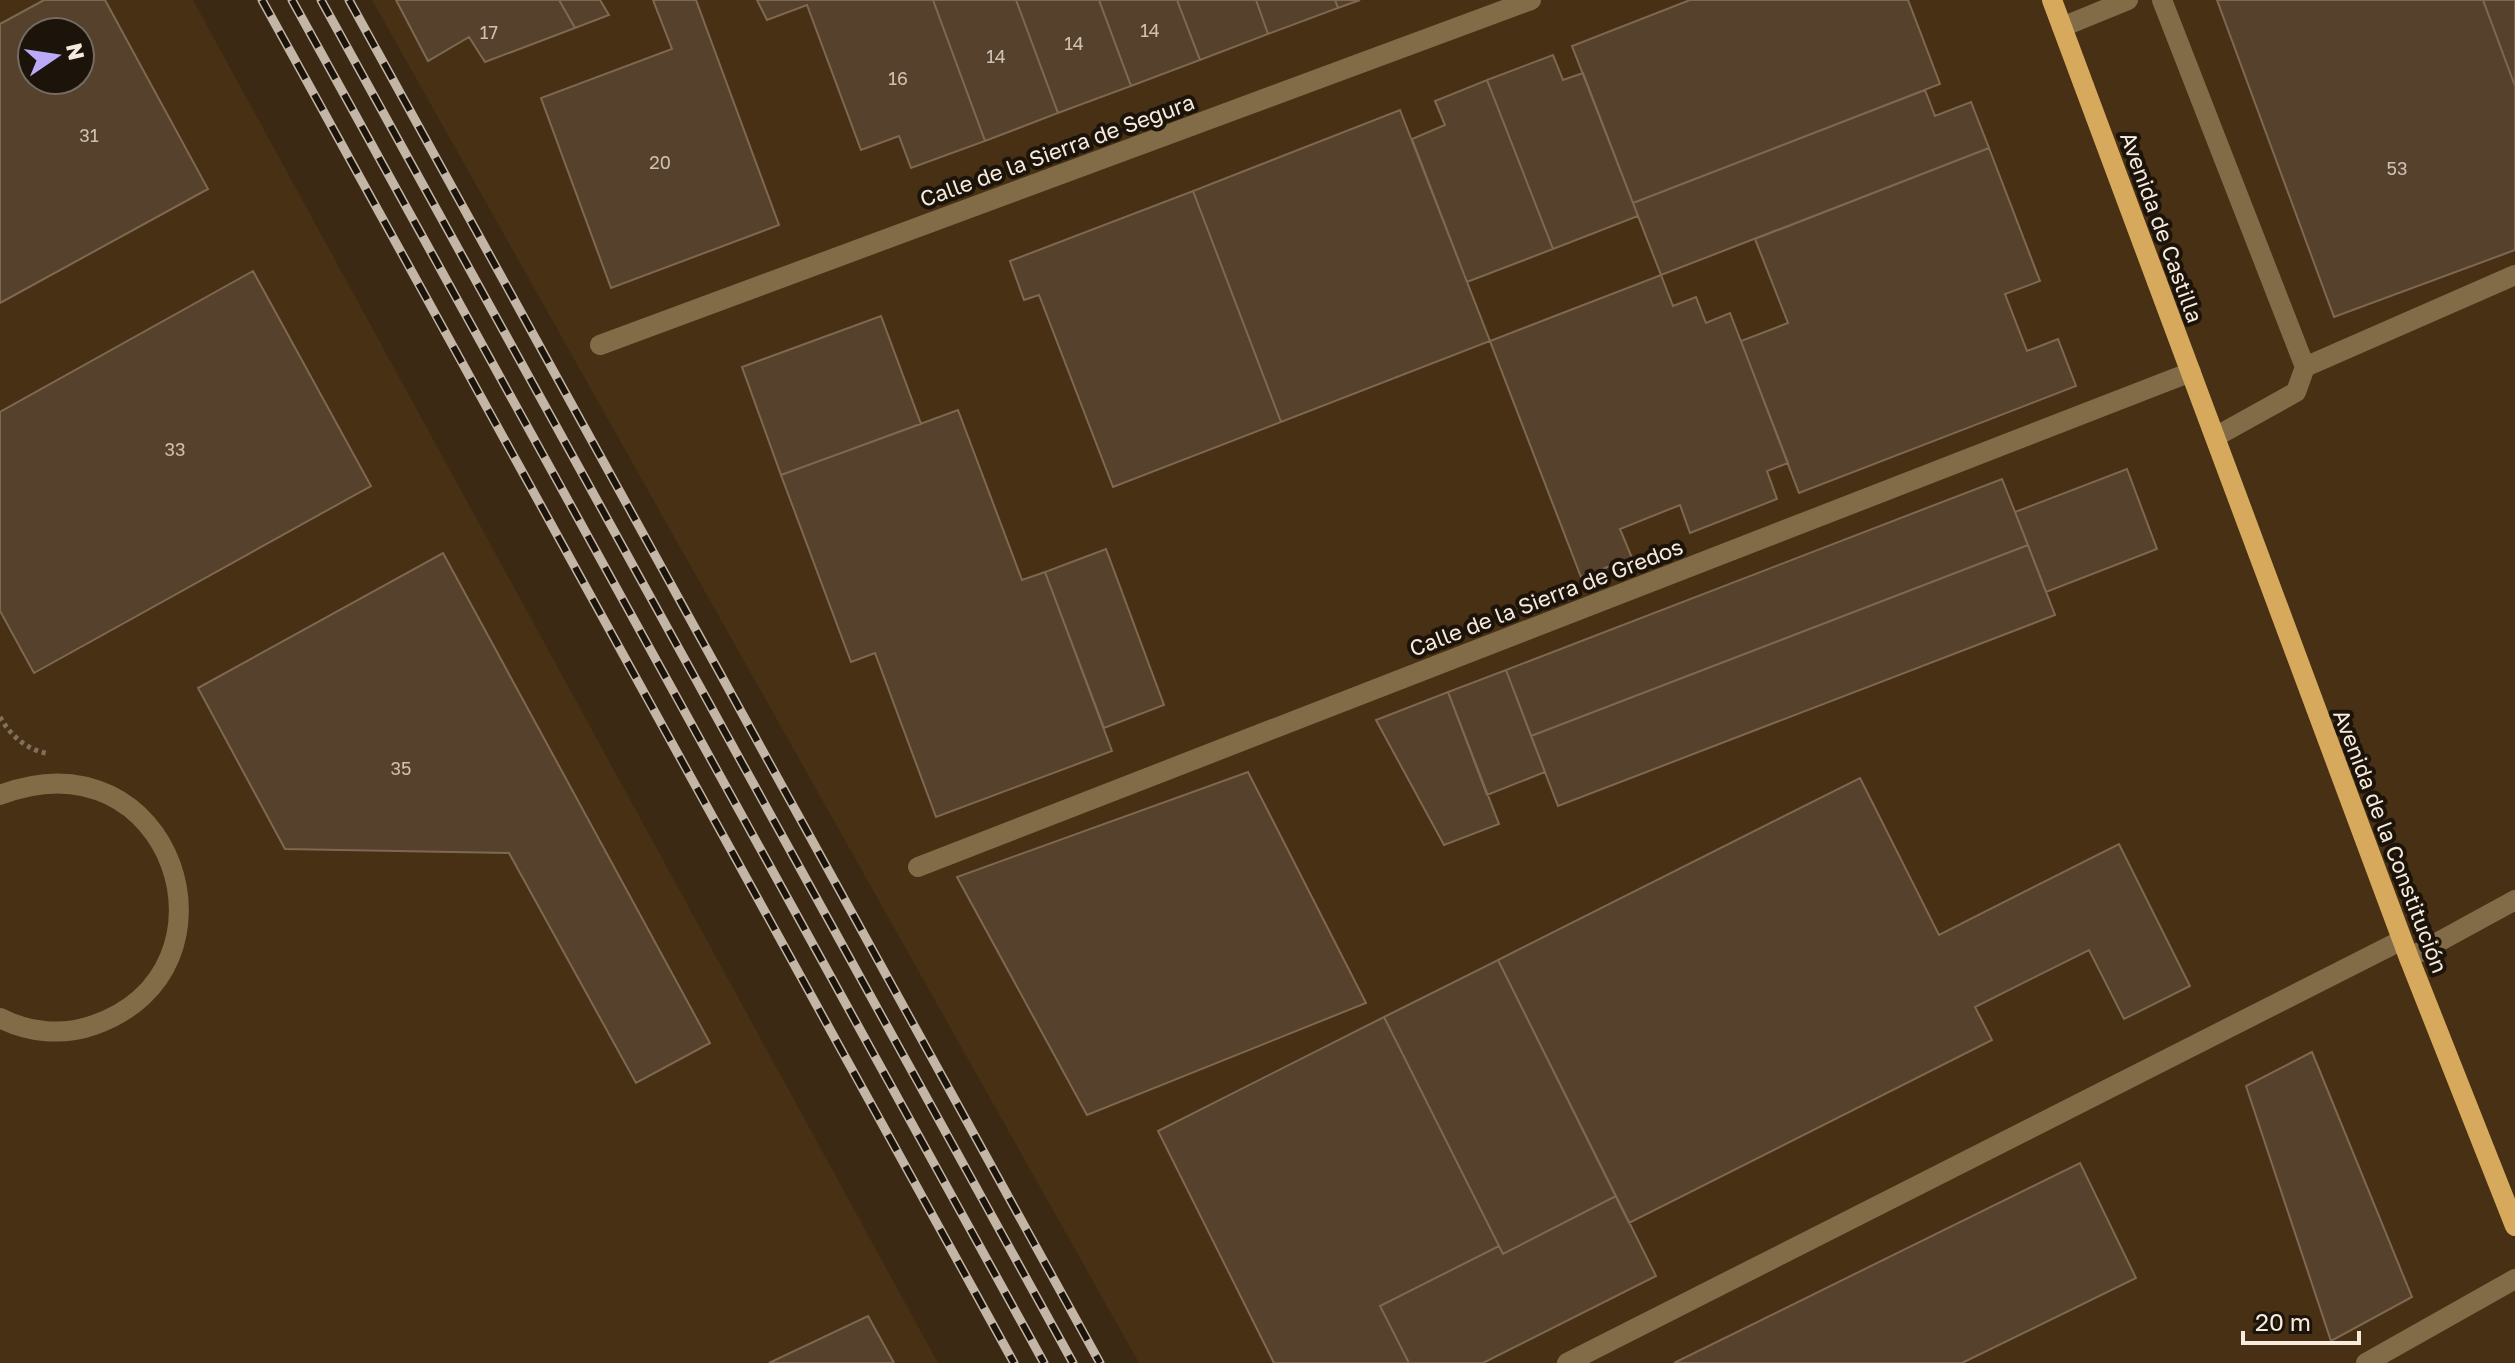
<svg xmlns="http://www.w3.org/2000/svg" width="2515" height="1363" font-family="'Golos Text',sans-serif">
	<rect width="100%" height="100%" fill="#3b2913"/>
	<path fill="#473013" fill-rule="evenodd" d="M0,0H193L938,1363H0ZM32,32H80V80H32Z
		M372,0H2515V1363H1139Z"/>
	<path fill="#56412c" stroke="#7f6852" stroke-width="2" fill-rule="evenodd" d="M44,0H105L208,189L0,303V24ZM32,32H80V80H32Z
		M396,0H559L575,28L485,62L469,37L428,61Z
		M559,0H600L609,15L575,28Z
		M653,0H696L779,225L611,288L541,98L672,49Z
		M757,0H933L985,141L911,168L899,136L861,150L807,5L767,20Z
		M933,0H1016L1058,113L985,141Z
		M1016,0H1099L1131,86L1058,113Z
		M1099,0H1177L1200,60L1131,86Z
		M1177,0H1256L1268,34L1200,60Z
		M1256,0H1335L1338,8L1268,34Z
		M1335,0H1360L1338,8Z
		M1690,0H1908L1940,84L1633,203L1572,46Z
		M2217,0H2483L2515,86V250L2334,317Z
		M2483,0H2515V86Z
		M1553,55L1563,80L1583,73L1638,216L1553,249L1487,80Z
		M1487,80L1553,249L1467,282L1412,139L1445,125L1435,101Z
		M1925,90L1935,116L1971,102L1989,148L1661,275L1633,203Z
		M1400,110L1490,341L1281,422L1193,191Z
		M1989,148L2040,281L2005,294L2027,351L2058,339L2076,386L1799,493L1741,341L1788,323L1755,239Z
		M1193,191L1281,422L1113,487L1039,295L1024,300L1010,261Z
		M253,271L371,486L34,673L0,611V412Z
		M1661,275L1673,306L1696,297L1706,323L1730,313L1788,463L1767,471L1777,499L1690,533L1680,505L1620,529L1632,558L1581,577L1490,341Z
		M881,316L921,424L781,475L742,367Z
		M958,410L1022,580L1045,572L1112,751L936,817L875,653L851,662L781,475Z
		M2127,469L2157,549L2046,592L2015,512Z
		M2002,479L2028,545L1531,736L1506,670Z
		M2028,545L2055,615L1558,806L1531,736Z
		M1106,549L1164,705L1104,728L1045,572Z
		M443,553L710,1043L636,1083L509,853L285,849L198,688Z
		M1506,670L1545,772L1487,795L1448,692Z
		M1448,692L1499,824L1444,845L1376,720Z
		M1248,772L1366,1003L1087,1115L957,877Z
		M1860,778L1939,935L2119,844L2190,986L2124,1019L2089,950L1975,1007L1992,1040L1629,1223L1498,960Z
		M1498,960L1616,1196L1503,1254L1384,1017Z
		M1384,1017L1499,1246L1380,1306L1409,1363H1274L1158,1131Z
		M2312,1052L2412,1297L2331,1341L2246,1086Z
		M2080,1163L2136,1278L1962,1363H1674Z
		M1616,1196L1656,1276L1483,1363H1409L1380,1306L1499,1246L1503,1254Z
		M868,1316L894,1363H769Z"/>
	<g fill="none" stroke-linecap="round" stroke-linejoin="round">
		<path stroke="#80705d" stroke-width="5" stroke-dasharray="4 4" stroke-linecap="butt" d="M0,717C11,737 28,750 49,754"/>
		<path stroke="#826c48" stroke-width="20" d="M2162,0L2305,367
			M2062,27L2128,0
			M600,345L1531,0
			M2215,437L2296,392L2305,367L2515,275
			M0,795C173,729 251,970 94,1025C63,1036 29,1033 0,1018
			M918,867L2191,372
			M2409,958L2515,900
			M1567,1363L2402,940
			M2366,1363L2515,1279"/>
		<path stroke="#d7a95c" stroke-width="20" d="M2052,0L2409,958L2515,1226"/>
		<g stroke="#c3b6a6" stroke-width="9">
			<path id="rail" d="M262,0L1014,1363
				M292,0L1044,1363
				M321,0L1073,1363
				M349,0L1100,1363"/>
		</g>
		<use href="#rail" stroke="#1c140a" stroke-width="6" stroke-dasharray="18" stroke-linecap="butt"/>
	</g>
	<g text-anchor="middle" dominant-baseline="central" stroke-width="8" stroke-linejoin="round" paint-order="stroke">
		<g font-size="18" fill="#cfc0b2">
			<text x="1150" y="30">14</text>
			<text x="489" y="32">17</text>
			<text x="1074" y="43">14</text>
			<text x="996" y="56">14</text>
			<text x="898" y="78">16</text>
			<text x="89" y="135">31</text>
			<text x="660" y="162">20</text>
			<text x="2397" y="168">53</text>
			<text x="175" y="449">33</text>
			<text x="401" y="768">35</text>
		</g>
		<g font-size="22" fill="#f7ebde" stroke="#1c140a">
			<text transform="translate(1057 150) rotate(-20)">Calle de la Sierra de Segura</text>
			<text transform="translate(2162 227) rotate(70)">Avenida de Castilla</text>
			<text transform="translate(1546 597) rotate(-21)">Calle de la Sierra de Gredos</text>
			<text transform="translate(2391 841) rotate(69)">Avenida de la Constitución</text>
		</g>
	</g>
	<g transform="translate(56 56) rotate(77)"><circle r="38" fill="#1c140a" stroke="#746a5f" stroke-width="2"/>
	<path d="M0-6L14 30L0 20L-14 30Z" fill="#baaaf7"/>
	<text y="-12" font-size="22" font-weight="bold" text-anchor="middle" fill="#f7ebde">N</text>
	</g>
	<path d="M2243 1331v12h116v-12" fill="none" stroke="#f7ebde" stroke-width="4"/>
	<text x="2255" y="1331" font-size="24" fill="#f7ebde" stroke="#1c140a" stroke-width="6" paint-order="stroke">20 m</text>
</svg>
